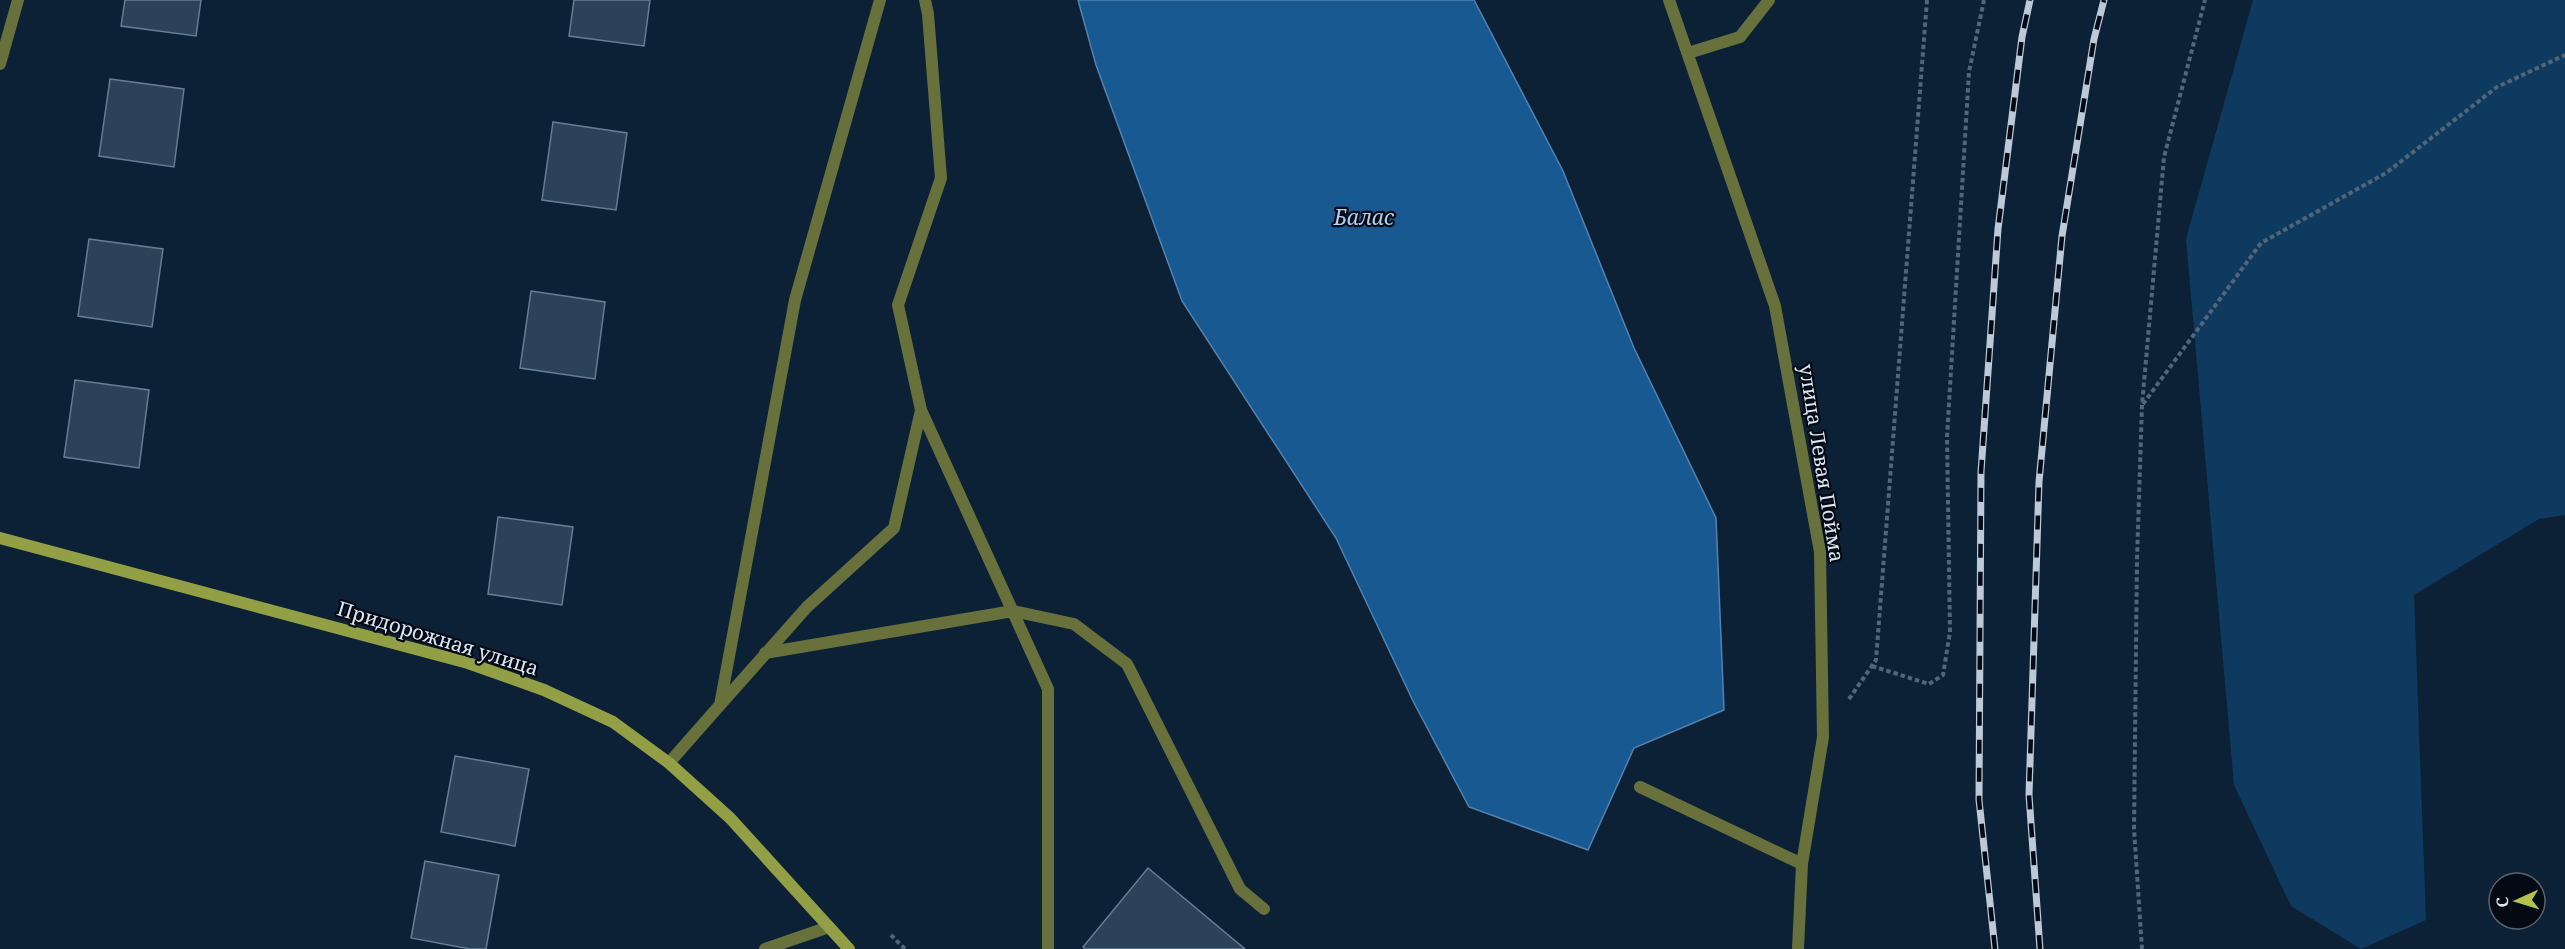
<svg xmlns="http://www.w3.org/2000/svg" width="2565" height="949" font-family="'Noto Serif',serif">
	<rect width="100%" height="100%" fill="#0c2136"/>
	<path fill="#0e3a60" d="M2253,0H2565V515L2539,519L2414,595L2426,920L2361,949L2291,906L2234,785L2186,239Z"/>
	<path fill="#185992" stroke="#5284b0" stroke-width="1.5" d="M1078,0H1474L1563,171L1634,348L1716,518L1724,710L1634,748L1588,850L1469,807L1413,701L1336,538L1182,301L1096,65Z"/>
	<path fill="#2c4258" stroke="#657d96" stroke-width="1.5" d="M125,0H201L196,36L121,26Z
		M574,0H650L644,46L569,36Z
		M110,79L184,89L174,167L99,156Z
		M553,122L627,133L616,210L542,200Z
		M89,239L163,249L152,327L78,316Z
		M531,291L605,302L595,379L520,368Z
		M75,380L149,390L139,468L64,457Z
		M498,517L573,527L562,605L488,594Z
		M455,756L529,769L515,846L441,832Z
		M425,861L499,875L486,949H470L411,938Z
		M1148,868L1245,949H1086L1083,947Z"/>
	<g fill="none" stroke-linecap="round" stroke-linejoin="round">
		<path stroke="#536578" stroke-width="4" stroke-dasharray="4.5 3" stroke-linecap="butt" d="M2143,404L2261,243L2386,173L2497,87L2565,55
			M1872,666L1929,684L1943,675L1950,632L1947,437L1969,72L1984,0
			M1849,699L1876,660L1927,0
			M891,935L905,949
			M2142,949L2134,829L2137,560L2142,405L2164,157L2205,0"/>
		<path stroke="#68713b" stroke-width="12" d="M925,0L928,14L941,178L898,305L921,410L1048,689V949
			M1688,53L1740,37L1769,0
			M0,64L18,0
			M765,653L1013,611L1074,624L1127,664L1240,889L1264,909
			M720,705L807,607L894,528L921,410
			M1640,787L1802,864"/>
		<path stroke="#68713b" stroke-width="12" d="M1669,0L1775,306L1820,552L1823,737L1802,864L1798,949
			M669,763L720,705L795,300L880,0
			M765,949L829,927"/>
		<path stroke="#929f44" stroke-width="12" d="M0,538L468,663L544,690L613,722L669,763L730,818L849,949"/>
		<g stroke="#bbc9d8" stroke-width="7">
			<path id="rail" d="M1995,949L1979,800L1981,472L1998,229L2022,37L2030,0
				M2040,949L2029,795L2039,482L2062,236L2094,39L2104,0"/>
		</g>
		<use href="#rail" stroke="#040a13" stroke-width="4.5" stroke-dasharray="14" stroke-linecap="butt"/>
	</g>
	<g text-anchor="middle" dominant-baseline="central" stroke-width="4.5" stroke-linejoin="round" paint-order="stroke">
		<g font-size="20" fill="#dae7f5" stroke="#040a13">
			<text transform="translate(1822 463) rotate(81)">улица Левая Пойма</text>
			<text transform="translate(438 638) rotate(17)">Придорожная улица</text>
		</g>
		<g font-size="21" font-style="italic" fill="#b2d1f2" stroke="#040a13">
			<text x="1364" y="217">Балас</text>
		</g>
	</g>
	<g transform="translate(2517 901) rotate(266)"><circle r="28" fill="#040a13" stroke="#5a626d" stroke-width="1.5"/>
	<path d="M0-4.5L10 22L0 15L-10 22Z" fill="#b2c34c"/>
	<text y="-9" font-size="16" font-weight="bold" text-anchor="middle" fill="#dae7f5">С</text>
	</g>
</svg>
